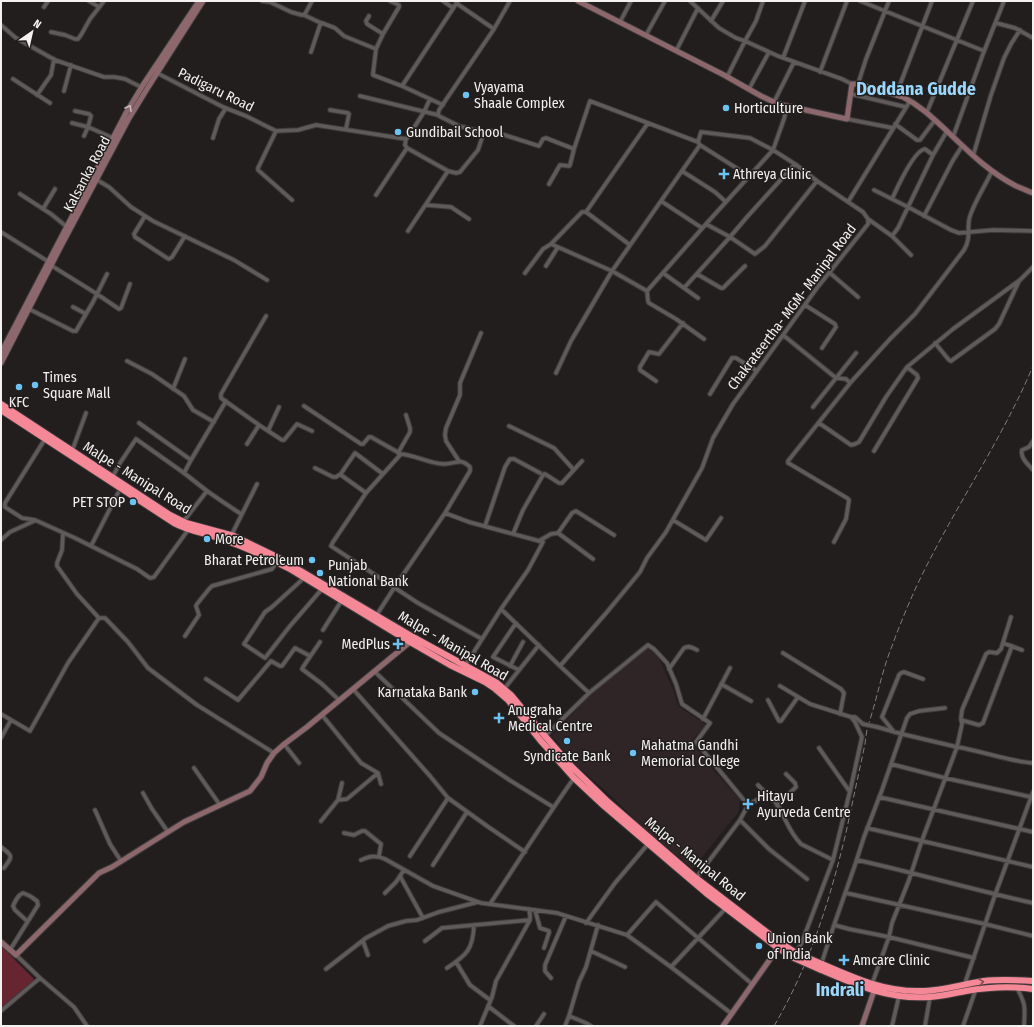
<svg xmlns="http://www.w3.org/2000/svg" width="1034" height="1027" font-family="'Fira Sans Condensed',sans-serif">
	<rect width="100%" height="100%" fill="#221e1e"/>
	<path fill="#302526" d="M649,647L659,658L674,692L678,706L706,725L691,741L716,773L740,800L738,813L726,827L693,869L645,829L607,792L576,765L552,736L592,693Z"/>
	<path fill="#662531" d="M1,946L33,978L34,981L1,1009Z"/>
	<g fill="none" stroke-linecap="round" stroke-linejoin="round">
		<g stroke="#3f3b3b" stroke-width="5.5">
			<path id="street" d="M89,1L99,7
				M262,1L270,2L291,12L302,15L305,14L312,1
				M390,1L399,5V7L383,34L376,49L373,74V75L402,86L443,105
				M443,1L453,8
				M510,1L494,29L439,110L438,115L439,116L459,126L482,132L492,131L539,146L543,139L546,138L574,149L590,101L698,142L701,132L750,138L773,150L706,224L730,237L684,288
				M690,1L719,28L736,38L745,41L778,56L842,79L852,84
				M860,1L984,51
				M456,3L494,29
				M44,7L48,1
				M304,15L321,23
				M369,16L366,21L367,24L383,34
				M711,21L723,1
				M620,22L631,1
				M996,23L1015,28L1033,38
				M1,25L16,38L55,60L104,77H114L125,79L141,87
				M51,32L65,35L75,39H78L81,35L90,19L104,1
				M646,35L665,1
				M676,51L698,8
				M311,52L320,25L322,23L335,28L344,36L376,49
				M783,58L805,1
				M820,72L847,1
				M157,73L223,107L246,116L276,131L298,130L316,125L406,139L408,137L424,112L430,99
				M727,77L745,41L756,21L763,1
				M13,79L50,103
				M858,84L866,59L889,1
				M402,86L458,1
				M749,89L769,52
				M64,91L71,65
				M851,94L906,107
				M37,95L51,75L54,59
				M896,95L932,1
				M360,96L438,115
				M774,102L794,62
				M330,110L348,113L349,114L346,129
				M75,111L89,114L91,116L88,127L84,136
				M927,112L973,1
				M847,119L893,128
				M72,123L88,127L113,138
				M895,124L917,140H920L935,120
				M276,131L258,168V170L292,200
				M953,137L983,54L1004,1
				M213,138L219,119L226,108
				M406,139L405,145L407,148L448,171L408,231
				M700,145L749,176
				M973,156L991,95L1004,58L1011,44L1020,30
				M795,164L817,181
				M448,171L456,173L460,172L478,150L484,132
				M682,171L715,192L726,202
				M97,180L109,187L131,207L153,221L234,260L267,280
				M549,184L560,165L569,166L570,165L574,149
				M874,190L908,207L951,230L959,233L970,232L993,230L1033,231
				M20,194L51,214L67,227
				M376,195L407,148
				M892,199C897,188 914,150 925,149L933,155
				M661,201L702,228
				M848,202L910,101
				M426,205L451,207L469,219
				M43,209L55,189
				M586,212L648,123
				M145,216L134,234L135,237L167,258L169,259L172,257L185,236
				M924,216L952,162L962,146
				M868,219L892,236L911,255
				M1,232L49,262
				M892,236L898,228L933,155L947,131
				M551,244L612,271L647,291L706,224
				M52,266L97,294L119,309L121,308L130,284
				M546,266L558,247
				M525,273L543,249L551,244L582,212H586L630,245
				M663,273L698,298
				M830,273L858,297
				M697,274L721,288H723L745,266
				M647,291L648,301L649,303L676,319L704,339
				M805,305L835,324L836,327L822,348
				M73,307L86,314
				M29,309L73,331H76L93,302L107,274
				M266,316L221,394V398L259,425L282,440H284L297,424L312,431
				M783,335L836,378L846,379L850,383
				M935,343L949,360L951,361L995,329L999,324L1019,281
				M127,361L152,374L184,396L193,410L214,422
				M556,373L571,341L612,271L661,201L700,145L698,142
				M656,381L640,370V367L649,352L659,354L683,323
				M173,389L185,359
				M710,394L732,358H736L757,371
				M304,406L361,444H363L369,437H371L401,454
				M813,407L856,353
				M139,423L191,460
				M819,423L851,445L855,444L859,442L886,397L907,367L953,329L1020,280L1033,267
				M509,426L554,448L574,470
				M268,431L279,407
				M45,439L5,503V507L22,518L35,520L75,538L137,569L150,578L154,577L188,530
				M1033,441L1029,447L1022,450C1020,458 1028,464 1033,470
				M247,444L259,425
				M72,451L86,413
				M874,451L918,378L917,375L907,367
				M398,453L410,432V428L406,415
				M459,461L446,441L445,435L446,428L460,395V383L481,333
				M315,468L333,477H336L339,475H341L366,493
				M340,475L355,453L383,474
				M112,478L120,463L136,439L184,473
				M207,491L223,502L241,514
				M445,513L470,471V467C460,457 456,464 444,464C430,464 415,455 401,454L366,493L333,542L331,546L418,603L482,639
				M673,520L706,540L721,518
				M183,522L207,491L184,473L191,460L226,401
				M485,526L505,467L510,459H514L540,473
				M63,533L62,550L57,563V566L77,594L99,618H105L128,642L148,668L197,705L274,753
				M558,533L572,513L576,511L614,535
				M513,534L523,510L543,475L544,474H545L559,483H562L582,461
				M231,536L257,484
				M1,540L10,532L34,521
				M539,541L551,534L558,533L593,559
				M834,542L846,519L849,500L847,498L790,464L788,463V461L851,382L890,339L915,314L964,250C972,237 966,228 970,216C975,201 985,186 992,171
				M91,546L118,493
				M304,578L272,607L265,612L244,644L265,658L290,626L322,589
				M501,609L560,666L589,693
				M376,616L394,588L445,513L469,522L543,542L528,570L501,609L465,666
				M516,623L493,657L519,670
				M323,630L342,600
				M185,636L199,615L196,606L197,604L209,589L212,586L272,569L277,562
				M320,642L303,667L302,669L322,684L339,700
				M1003,643L1022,650
				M783,653L841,689L844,693L840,714
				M510,666L523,642
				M560,666L607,612L640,572L647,558L666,532L702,468L713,438L733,404L817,288L868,224V219L863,212L817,181L765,246L755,254L730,237L747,217L795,164L773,150L784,119L787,106
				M669,669L684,648C689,645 693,648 697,650
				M374,671L439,733L511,781L553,807
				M206,679L238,700L271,661L280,666H282L295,648L310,656
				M721,684L751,701
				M780,686L810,704L851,717L855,722L862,737L851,787L833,860L802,942L795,955
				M353,689L430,776L448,798L487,826L525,852
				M504,689L539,645
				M768,700L779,721H781L798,697
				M1,714L30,731L68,663L99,618
				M322,715L361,763L378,773L381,784
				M851,717H855L863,724
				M703,719L730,668
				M961,720L979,725L983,723L1012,646
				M877,727L902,734L957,747L962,724L961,718L962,710L986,654L989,652L997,653L1001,649L1011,617
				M894,732L882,717L899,675L901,673L904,672L923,679
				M545,736L589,693L648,645L654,649L667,663L676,684L682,704L710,723L696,742L748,805L740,820L696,878
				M1,738L11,720
				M284,744L299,763
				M819,748L850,792
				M891,764L945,778L1031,797
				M194,768L220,805
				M758,785C764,792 773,798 778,806C786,819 789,832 801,844L833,860
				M143,793L152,809L168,832
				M879,797L1033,832
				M338,800L342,783
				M748,805L767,794
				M777,805L796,787L795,783L786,774
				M95,810L110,844L121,861
				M740,820L769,849L807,879
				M321,821L338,800L347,799L378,773
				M867,828L1033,867
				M344,833L354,835L362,831H365L381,844L379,856
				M1,847C13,856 13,856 4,868
				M410,856L448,798
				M361,860C370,856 376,855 385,859L433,886L481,903L557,913L627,935L671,967L732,1014
				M857,860C916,873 974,890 1033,903
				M433,865L467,812
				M400,876L423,918
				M385,893L396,882L404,870
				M846,893L985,924L1033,936
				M490,904C518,862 545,819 574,778
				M535,910L540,928L549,931V933L544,948
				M586,923L615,883L648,844
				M834,925L849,929L889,937L974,958
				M627,935L656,902L752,984
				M363,941L368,955
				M425,941L442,928L530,920
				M10,950L38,905L37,901L30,896L23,893C17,896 16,900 13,906L15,910L27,921
				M591,951L625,967
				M16,955L40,978L74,1007L87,1026
				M456,962L470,985L490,1000
				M821,965L833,928L855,865L864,837L882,790L907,718L910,714L919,711L945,708
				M671,967L726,908
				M447,968C467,955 473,949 474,925
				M326,969L366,938L388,926L406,921L417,920L439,912L478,902
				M551,978L545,971V965L566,916
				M872,984L889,937L892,923L909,880L921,843L957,747C982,751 1008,761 1033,763
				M967,985L966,980L995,895L1033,792
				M1017,988C1026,1005 1025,1007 1024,1026
				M488,1006L514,1026
				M1,1011L40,978
				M569,1016L586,1023L591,1026
				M480,1026L492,997L496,981L530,920V915L529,909
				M536,1026L544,1014
				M565,1026L569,1016L579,982L586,967L598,925
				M892,1026L899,996
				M925,1026L930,997
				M963,1026L976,989"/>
		</g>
		<g stroke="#3f3b3b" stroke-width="7">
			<path id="secondary" d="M578,1L724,75L761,96L778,104L847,119L852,84H858L903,97C921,106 934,119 949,133C970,153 989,172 1016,186C1022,188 1027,191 1033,193
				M1,353L126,113L143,85L199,1
				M1,363L61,246L128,120L147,89L203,1
				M1,942L16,955L99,873L112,867L184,822L250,791L261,777L267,763L274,753L283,745L307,727L410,642
				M723,1026L778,948
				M862,1026L874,991"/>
		</g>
		<g stroke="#3f3b3b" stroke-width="8">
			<path id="highway" d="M1,404L170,515L186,523L234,536L277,557L413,637L497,683L511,695L545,736L572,767L606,800L696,878L781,943L796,953
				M1,410L174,523C189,531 205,533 221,539C245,546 268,558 290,569L410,642L450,665L485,682L494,688L508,700L540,740L574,778L604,806L706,893L778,948L794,958
				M822,964C854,978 885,992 921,991C942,991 963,984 984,981C1001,979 1017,980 1033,981
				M819,969C856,985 889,1000 930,997C943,996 954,993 966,991C989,987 1011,986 1033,989"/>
		</g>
		<use href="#street" stroke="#5f5b5b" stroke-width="3.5"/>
		<use href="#secondary" stroke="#8c686d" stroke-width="5"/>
		<use href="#highway" stroke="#f58897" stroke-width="6"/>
		<path stroke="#817d7d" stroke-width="1" stroke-dasharray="6 3" stroke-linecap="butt" d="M774,1026C810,965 831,897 847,828C853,800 859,772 865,744C866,738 866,732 868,726C869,722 871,717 872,713C878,693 882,673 889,654C900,624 912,594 927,565C961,498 1004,435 1033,366"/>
		<g stroke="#3f3b3b" stroke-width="5.5" stroke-linecap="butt">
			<path id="street-bridge" d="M863,724L877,727"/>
		</g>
		<g stroke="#3f3b3b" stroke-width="8" stroke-linecap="butt">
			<path id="highway-bridge" d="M796,953L822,964
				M794,958L819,969"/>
		</g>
		<use href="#street-bridge" stroke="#5f5b5b" stroke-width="3.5"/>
		<use href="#highway-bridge" stroke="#f58897" stroke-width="6"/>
	</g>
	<defs><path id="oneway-chevron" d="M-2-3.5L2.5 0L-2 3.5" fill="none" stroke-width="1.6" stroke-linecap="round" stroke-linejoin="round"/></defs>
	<use stroke="#cababc" href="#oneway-chevron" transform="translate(129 108) rotate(-60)"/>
	<use stroke="#814e54" href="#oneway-chevron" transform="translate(981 982) rotate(-9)"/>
	<g fill="#6cc3f2" stroke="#221e1e" stroke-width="1.5">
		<circle cx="466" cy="95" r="4"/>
		<circle cx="726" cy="108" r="4"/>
		<circle cx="398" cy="132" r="4"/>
		<path d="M722 168h4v4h4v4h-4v4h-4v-4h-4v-4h4z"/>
		<circle cx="35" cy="385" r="4"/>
		<circle cx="19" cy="387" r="4"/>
		<circle cx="133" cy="502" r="4"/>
		<circle cx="207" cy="539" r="4"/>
		<circle cx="312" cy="560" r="4"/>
		<circle cx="320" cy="573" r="4"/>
		<path d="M396 638h4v4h4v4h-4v4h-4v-4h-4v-4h4z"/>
		<circle cx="475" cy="692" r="4"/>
		<path d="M497 712h4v4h4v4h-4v4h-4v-4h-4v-4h4z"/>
		<circle cx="567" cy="741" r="4"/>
		<circle cx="633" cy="753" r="4"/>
		<path d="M746 798h4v4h4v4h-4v4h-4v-4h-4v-4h4z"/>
		<circle cx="759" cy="946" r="4"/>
		<path d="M842 954h4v4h4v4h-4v4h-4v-4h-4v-4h4z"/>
	</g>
	<g text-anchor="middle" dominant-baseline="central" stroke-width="3" stroke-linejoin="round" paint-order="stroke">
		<g font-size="14" fill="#f4f1f1" stroke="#221e1e" text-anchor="start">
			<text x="474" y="87">Vyayama<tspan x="474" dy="16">Shaale Complex</tspan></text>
			<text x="734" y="108">Horticulture</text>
			<text x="406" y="132">Gundibail School</text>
			<text x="733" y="174">Athreya Clinic</text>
			<text x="43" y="377">Times<tspan x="43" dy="16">Square Mall</tspan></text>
			<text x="19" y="402" text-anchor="middle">KFC</text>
			<text x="125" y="502" text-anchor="end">PET STOP</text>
			<text x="215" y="539">More</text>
			<text x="304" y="560" text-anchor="end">Bharat Petroleum</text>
			<text x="328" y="565">Punjab<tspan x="328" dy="16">National Bank</tspan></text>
			<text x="390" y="644" text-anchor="end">MedPlus</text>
			<text x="467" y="692" text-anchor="end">Karnataka Bank</text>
			<text x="508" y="710">Anugraha<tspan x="508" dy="16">Medical Centre</tspan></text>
			<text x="641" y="745">Mahatma Gandhi<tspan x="641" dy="16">Memorial College</tspan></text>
			<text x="567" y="756" text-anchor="middle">Syndicate Bank</text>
			<text x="757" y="796">Hitayu<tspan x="757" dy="16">Ayurveda Centre</tspan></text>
			<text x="767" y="938">Union Bank<tspan x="767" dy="16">of India</tspan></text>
			<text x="853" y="960">Amcare Clinic</text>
		</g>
		<g font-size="14" fill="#f4f1f1" stroke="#221e1e">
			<text transform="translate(216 90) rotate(26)">Padigaru Road</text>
			<text transform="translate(87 174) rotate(-62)">Kalsanka Road</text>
			<text transform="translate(792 307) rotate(-53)">Chakrateertha- MGM- Manipal Road</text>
			<text transform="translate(137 478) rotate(32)">Malpe - Manipal Road</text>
			<text transform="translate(453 646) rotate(30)">Malpe - Manipal Road</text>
			<text transform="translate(695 859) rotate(39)">Malpe - Manipal Road</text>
		</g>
		<g font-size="18" font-weight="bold" fill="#9ad7fb" stroke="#221e1e">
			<text x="916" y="89">Doddana Gudde</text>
			<text x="840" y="990">Indrali</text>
		</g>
	</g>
	<rect width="1034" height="1027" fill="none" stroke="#f4f1f1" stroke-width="4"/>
	<g transform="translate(32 32) rotate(34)" stroke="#221e1e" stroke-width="3" paint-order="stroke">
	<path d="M0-3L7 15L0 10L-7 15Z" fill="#f4f1f1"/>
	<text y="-6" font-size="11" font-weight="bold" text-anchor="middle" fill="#f4f1f1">N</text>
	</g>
</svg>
